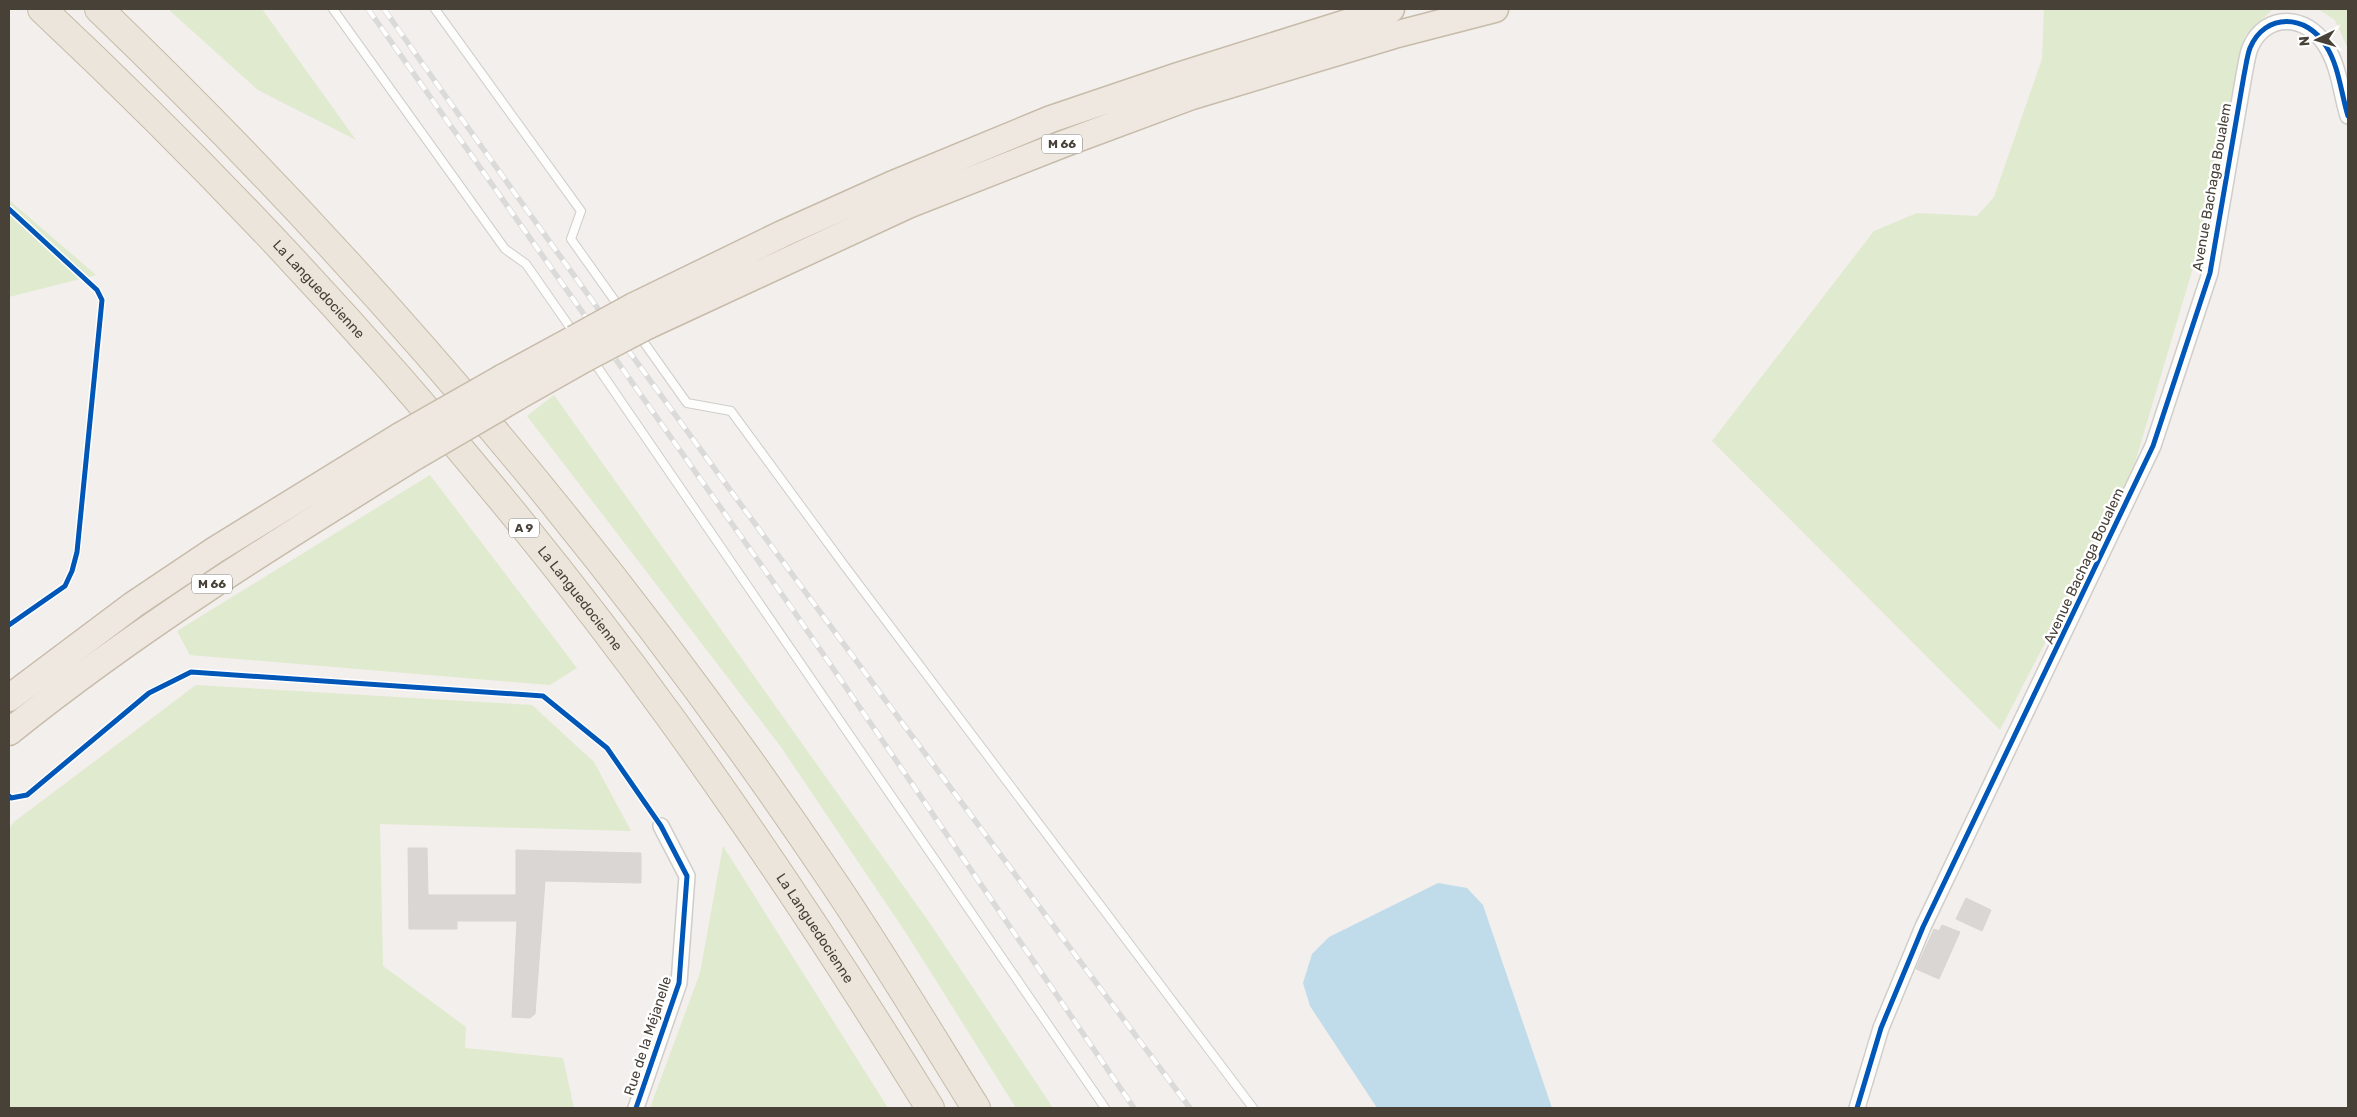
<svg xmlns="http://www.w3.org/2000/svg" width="2357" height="1117" font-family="Rubik,sans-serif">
	<rect width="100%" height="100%" fill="#f2efec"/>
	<path fill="#e0eace" d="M168,9H262L356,140L258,90Z
		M2044,9H2273L2245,36L2192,271L2131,476L2000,730L1712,441L1874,231L1917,213L1977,216L1994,197L2042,59Z
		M2318,9H2348V49L2335,20Z
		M9,200L96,275L9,297Z
		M554,395L929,922L1053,1108H1016L908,936L781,747L527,416Z
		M430,475L577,668L550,685L190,655L177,631Z
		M196,685L532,705L594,762L631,831L380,824L383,966L466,1027L465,1048L563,1058L574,1108H9V829L14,822Z
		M723,846L888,1108H650L700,973Z"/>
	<path fill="#c0dceb" d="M1438,883L1467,888L1483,905L1552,1108H1377L1310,1006L1303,983L1312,954L1329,937Z"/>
	<path fill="#d9d6d3" stroke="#dad6d2" d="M408,848H427L428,895H516V850L641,853V883L545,881L535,1014L530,1018L512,1017L517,921H457V929H409Z
		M1966,898L1991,910L1982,931L1956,919Z
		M1942,925L1960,932L1939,979L1916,969L1934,929L1939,931Z"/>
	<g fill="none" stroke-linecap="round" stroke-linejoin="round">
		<g stroke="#d0cdca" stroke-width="10">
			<path id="service" d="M333,9L505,249L526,264L574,333
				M435,9L581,211L571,239L620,308
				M638,334L687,403L731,411L844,565L1253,1108
				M592,359L1105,1108"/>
		</g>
		<g stroke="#d0cdca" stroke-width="18">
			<path id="minor" d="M636,1108L679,983L687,876L661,826
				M1857,1108L1881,1028L1923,927L2153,446L2210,273L2244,75C2246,66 2247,56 2250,48C2265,12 2307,14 2326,46C2339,66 2341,93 2348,116"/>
		</g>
		<g stroke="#c7bba9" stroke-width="29">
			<path id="trunk" d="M634,306L782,234L891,185L1051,119L1178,76L1391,9
				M647,326L908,205L1063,144L1192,96L1394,35L1495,9
				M502,378L574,339
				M517,397L586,358
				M9,698L133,605L215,550L400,436
				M9,732C137,629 277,542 416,456"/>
		</g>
		<g stroke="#c7bba9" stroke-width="30">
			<g id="motorway">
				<path id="s1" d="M42,9C272,225 484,461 670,717C762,844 848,975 930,1108"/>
				<path d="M99,9C375,274 623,568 836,886C885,959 930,1034 976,1108"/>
			</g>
		</g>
		<use href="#service" stroke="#fdfdfc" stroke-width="8"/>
		<use href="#minor" stroke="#fdfdfc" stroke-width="15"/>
		<use href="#trunk" stroke="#eee8e0" stroke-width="26"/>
		<use href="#motorway" stroke="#ebe5db" stroke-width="28"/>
		<g stroke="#dadad9" stroke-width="5.5">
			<path id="rail" d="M368,9L793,610L1134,1108
				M384,9C645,380 917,744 1190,1108"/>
		</g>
		<use href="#rail" stroke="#fff" stroke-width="4" stroke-dasharray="11" stroke-linecap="butt"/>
		<g stroke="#c7bba9" stroke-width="29" stroke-linecap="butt">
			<path id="trunk-bridge" d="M574,339L634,306
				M586,358L647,326
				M400,436L502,378
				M416,456L517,397"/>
		</g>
		<use href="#trunk-bridge" stroke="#eee8e0" stroke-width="26"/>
		<g stroke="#fff" stroke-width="8">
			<path id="cycleway" d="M9,209L97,290L102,300L77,552L72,571L65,586L9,625
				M9,796L11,798L27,795L149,693L191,672L543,696L607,748L661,826L687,876L679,983L636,1108
				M1857,1108L1881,1028L1923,927L2153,446L2210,273L2244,75C2246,66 2247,56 2250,48C2265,12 2307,14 2326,46C2339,66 2341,93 2348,116"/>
		</g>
		<use href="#cycleway" stroke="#0057b8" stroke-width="5"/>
	</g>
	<g text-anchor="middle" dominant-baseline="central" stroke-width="5" stroke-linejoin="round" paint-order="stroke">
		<g fill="#fff" stroke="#7e7a74" stroke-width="1">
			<rect x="1042" y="134.5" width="40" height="19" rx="4"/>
			<rect x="509" y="518.5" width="30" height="19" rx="4"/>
			<rect x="192" y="574.5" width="40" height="19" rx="4"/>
		</g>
		<g font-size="12" font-weight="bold" fill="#474138">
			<text x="1062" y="144">M 66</text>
			<text x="524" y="528">A 9</text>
			<text x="212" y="584">M 66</text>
		</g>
		<g font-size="14" fill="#474138" stroke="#fff">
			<text transform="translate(2212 187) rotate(-80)">Avenue Bachaga Boualem</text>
			<text stroke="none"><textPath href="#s1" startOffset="394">La Languedocienne</textPath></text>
			<text transform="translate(2084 566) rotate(-65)">Avenue Bachaga Boualem</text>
			<text stroke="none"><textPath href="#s1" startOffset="799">La Languedocienne</textPath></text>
			<text stroke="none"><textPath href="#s1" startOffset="1204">La Languedocienne</textPath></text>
			<text transform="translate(648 1036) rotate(-72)">Rue de la Méjanelle</text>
		</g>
	</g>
	<rect width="2357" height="1117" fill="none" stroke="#474138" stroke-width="20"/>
	<g transform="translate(2317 40) rotate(265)" stroke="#ffffff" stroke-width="4" paint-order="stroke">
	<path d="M0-4L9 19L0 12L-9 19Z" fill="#474138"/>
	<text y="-8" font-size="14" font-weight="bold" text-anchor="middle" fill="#474138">N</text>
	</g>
</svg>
